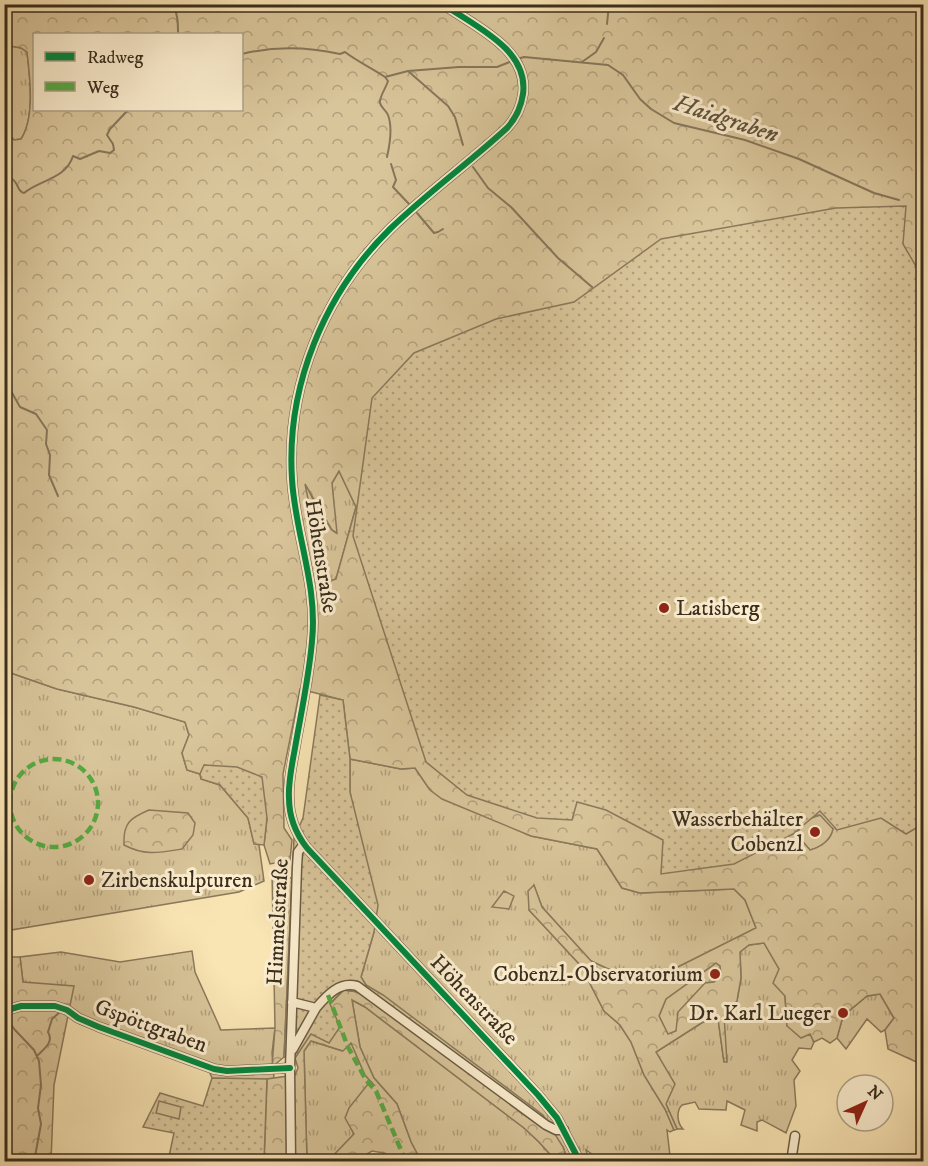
<svg xmlns="http://www.w3.org/2000/svg" width="928" height="1166" font-family="'IM FELL DW Pica',serif">
	<defs>
		<pattern id="grass-tufts" width="24" height="20" patternUnits="userSpaceOnUse" patternTransform="scale(1.5)"><rect width="24" height="20" fill="#d9c59a"/><path d="M3 7l-1-3M5 7V3M7 7l1-3M15 17l-1-3M17 17v-4M19 17l1-3" fill="none" stroke="#b1a07d"/></pattern>
		<pattern id="forest-crowns" width="20" height="18" patternUnits="userSpaceOnUse" patternTransform="scale(1.5)"><rect width="20" height="18" fill="#d9c59a"/><path d="M2 6a3 3 0 1 1 6 0M12 15a3 3 0 1 1 6 0" fill="none" stroke="#b1a07d"/></pattern>
		<pattern id="park-dots" width="8" height="8" patternUnits="userSpaceOnUse" patternTransform="scale(1.5)"><rect width="8" height="8" fill="#d9c59a"/><path d="M2 2h.1M6 6h.1" fill="none" stroke="#b1a07d" stroke-width="1.8" stroke-linecap="round"/></pattern>
	</defs>
	<rect width="100%" height="100%" fill="#f9e4b3"/>
	<filter id="stains"><feTurbulence type="fractalNoise" baseFrequency=".00333" numOctaves="4"/><feColorMatrix values="0 0 0 0 .2 0 0 0 0 .09 0 0 0 0 .02 0 0 0 .5 -.17"/></filter>
	<radialGradient id="worn" r=".72"><stop offset=".6" stop-color="#630" stop-opacity="0"/><stop offset="1" stop-color="#630" stop-opacity=".3"/></radialGradient>
	<path fill="url(#grass-tufts)" stroke="#8a7a5c" stroke-width="1.5" d="M5,45L21,48L27,52C30,77 35,118 21,139L14,140L5,130Z
		M339,471L356,507L336,579L324,583L304,480L314,502L332,530L336,533L332,483Z
		M5,671L57,689L134,707L185,722L189,735L182,753L187,770L200,774L201,779L220,785L248,818L254,843L259,845L264,881L239,892L5,931Z
		M350,759L401,769L415,768L430,790L531,836L597,849L622,888L640,893L734,889L745,900L756,928L656,978L608,969L591,961L542,907L534,886L529,910L581,966L604,1011L620,1025L631,1042L644,1075L665,1109L674,1130L670,1132L667,1130L670,1156L667,1161H602L586,1150L589,1161H568L563,1147L382,996L366,985L361,977L374,932L350,792Z
		M821,815L834,829C830,840 821,848 810,850L797,835C799,824 810,817 821,815Z
		M764,943L779,969L785,996L787,1026L810,1034L814,1042L811,1049L799,1048L792,1060L800,1071L794,1080L796,1106L786,1133L762,1120L757,1122V1131L741,1125L745,1110L727,1101L726,1110L699,1109L695,1102L682,1105C676,1111 677,1123 683,1129H677L666,1104L656,1052L703,1022L718,1019L724,1062V1015L737,1001L741,978L740,952L749,945Z
		M192,951L195,972L221,1030L275,1028L272,1053L274,1079L216,1080L212,1078L209,1071L80,1024L23,982L20,957L61,952L120,962Z
		M716,963L720,966L721,975L714,982L705,983L676,1031L668,1035L659,1016L666,999Z
		M880,994L894,1018L885,1030L881,1032L867,1019L846,1049L837,1038L843,1016L867,996Z
		M352,1000L365,1007L524,1128L539,1142L556,1161H421L411,1142L397,1104L374,1078L360,1047Z
		M311,1041L342,1051L351,1042L365,1075L374,1085L346,1118L354,1134L328,1161H307L304,1051Z"/>
	<path fill="url(#forest-crowns)" stroke="#8a7a5c" stroke-width="1.5" fill-rule="evenodd" d="M5,4L923,5V1065L888,1049L885,1030L894,1018L880,994L867,996L843,1016L837,1038L830,1043L822,1038L814,1042L810,1034L801,1038L787,1026L785,996L773,983L779,969L764,943L749,945L740,952L741,978L737,1001L724,1015L727,1062H724L718,1019L703,1022L656,1052L675,1084L666,1104L677,1129L674,1130L665,1109L644,1075L631,1042L620,1025L604,1011L581,966L529,910L528,891L534,885L542,907L591,961L608,969L656,978L756,928L745,900L734,889L640,893L622,888L597,849L531,836L442,799L430,790L415,768L401,769L350,759L343,700L300,689L283,774L284,828L292,840L290,860L270,864L264,845L267,818L205,765L200,774L187,770L182,753L189,735L185,722L134,707L57,689L5,671L4,130L14,140L21,139C35,118 30,77 27,52L21,48L5,45ZM34,34H242V110H34ZM339,471L356,507L336,579L325,583L305,484L332,530L337,533L332,483ZM820,815L833,829C831,840 821,847 810,850L797,835C799,825 810,817 820,815ZM716,963L720,966L721,975L714,982L705,983L678,1012L676,1031L668,1034L659,1016L666,999Z
		M149,810L188,813L195,823L193,835L182,849C158,853 145,856 124,845C123,823 130,818 149,810Z
		M272,873H284L292,879L284,1057L272,1067L275,1028Z
		M504,891L514,896L509,909L492,907Z
		M5,957H20L23,982L74,986L54,1085L51,1161L5,1162Z
		M366,985L383,995L543,1115L563,1147L568,1161H556L539,1142L524,1128L365,1007L352,1000L360,1047L374,1078L397,1104L411,1142L421,1161H381L384,1153L372,1151L355,1161H328L354,1134L345,1118L349,1108L368,1084L374,1085L365,1075L351,1043L343,1051L311,1041L304,1051L307,1161L264,1162L267,1079L295,1075L298,1068L295,1058L330,1004L344,990L358,992Z"/>
	<path fill="url(#park-dots)" stroke="#8a7a5c" stroke-width="1.5" d="M906,206L903,244L924,280L923,824L906,834L881,818L837,830L820,811L793,834L734,864L661,874L663,840L606,810L577,802L572,820L537,818L467,795L426,762L353,536L372,398L414,353L496,319L574,302L661,239L836,208Z
		M320,695L343,700L350,759V792L378,905L374,932L361,977L366,985L358,992L343,990L330,1004L340,1027L329,1043L311,1034L295,1058L284,1057L294,838L303,818Z
		M204,765L237,767L262,777L267,818L264,845L254,844L248,818L220,785L201,779L200,774Z
		M212,1078L267,1079L264,1161H168L174,1133L143,1127L160,1093L203,1106Z"/>
	<path fill="#d9c59a" stroke="#8a7a5c" stroke-width="1.5" d="M159,1101L181,1107L179,1119L156,1113Z"/>
	<g fill="none" stroke-linecap="round" stroke-linejoin="round">
		<path stroke="#86765a" stroke-width="2" d="M173,4C178,14 178,24 178,34
			M607,24L609,4
			M242,54C274,46 308,47 340,54L345,52C358,62 372,68 385,77L408,71L459,67H497L512,61
			M517,59L524,57L608,65L623,75L640,99L651,109L674,123L745,140L799,159L874,193L899,200
			M582,62L596,52L604,38
			M408,71L448,106L455,117L463,145
			M385,77L388,81C386,88 379,97 380,103C381,108 386,110 388,115C393,128 390,144 387,157
			M391,164L396,180L393,187L409,204
			M473,167L488,188L511,207L558,258L592,287
			M4,182L12,179C19,183 17,192 24,193C39,180 66,179 73,156L80,159L99,151L110,153L114,150L113,144L107,135L110,129L128,110
			M417,213L434,233L438,232L443,229
			M4,385L11,391L20,407L36,414L47,430L46,444L50,455L49,475L58,496
			M4,1015L15,1030L34,1050L39,1061L41,1085L38,1108L41,1124L34,1162
			M37,1056C45,1048 54,1042 48,1032L52,1019L60,1012"/>
		<g stroke="#6a5c44" stroke-width="11">
			<path id="minor" d="M443,4C474,26 529,49 523,94C521,108 516,118 507,128C469,163 427,193 390,229C324,294 286,386 292,479C295,534 318,585 312,641C309,677 301,713 295,748C292,765 288,782 289,798C289,816 296,834 307,848L538,1095L557,1118L580,1162
				M292,1002L316,1008C327,995 340,981 357,986L546,1125L556,1130H564
				M4,1011L21,1006H55L67,1010L78,1018L99,1027L214,1069L227,1071L290,1068
				M293,1049L316,1008
				M291,1162L290,1068L297,867L298,852L304,844
				M791,1162L795,1136
				M912,1162L924,1158"/>
		</g>
		<use href="#minor" stroke="#fbedce" stroke-width="8"/>
		<path stroke="#55ab43" stroke-width="4.5" stroke-dasharray="9 4.5" stroke-linecap="butt" d="M10 803a44 44 0 1 1 88 0a44 44 0 1 1-88 0Z
			M328,995L348,1047L366,1080L376,1091L406,1162"/>
		<g stroke="#fbedce" stroke-width="10">
			<path id="cycleway" d="M443,4C474,26 529,49 523,94C521,108 516,118 507,128C469,163 427,193 390,229C324,294 286,386 292,479C295,534 318,585 312,641C309,677 301,713 295,748C292,765 288,782 289,798C289,816 296,834 307,848L538,1095L557,1118L580,1162
				M4,1011L21,1006H55L67,1010L78,1018L99,1027L214,1069L227,1071L290,1068"/>
		</g>
		<use href="#cycleway" stroke="#00873e" stroke-width="6"/>
	</g>
	<g fill="#8f2418" stroke="#fbedce" stroke-width="2">
		<circle cx="664" cy="608" r="6"/>
		<circle cx="815" cy="832" r="6"/>
		<circle cx="89" cy="880" r="6"/>
		<circle cx="715" cy="974" r="6"/>
		<circle cx="843" cy="1013" r="6"/>
	</g>
	<g text-anchor="middle" dominant-baseline="central" stroke-width="6" stroke-linejoin="round" paint-order="stroke">
		<g font-size="22" fill="#3a2e1f" stroke="#fbedce">
			<text transform="translate(321 556) rotate(81)">Höhenstraße</text>
			<text transform="translate(278 922) rotate(-87)">Himmelstraße</text>
			<text transform="translate(474 1000) rotate(46)">Höhenstraße</text>
			<text transform="translate(151 1026) rotate(20)">Gspöttgraben</text>
		</g>
		<g font-size="22" fill="#3a2e1f" stroke="#fbedce" text-anchor="end">
			<text x="676" y="608" text-anchor="start">Latisberg</text>
			<text x="803" y="819">Wasserbehälter<tspan x="803" dy="25">Cobenzl</tspan></text>
			<text x="101" y="880" text-anchor="start">Zirbenskulpturen</text>
			<text x="703" y="974">Cobenzl-Observatorium</text>
			<text x="831" y="1013">Dr. Karl Lueger</text>
		</g>
		<g font-size="24" font-style="italic" fill="#60523c" stroke="#fbedce">
			<text transform="translate(726 119) rotate(18)">Haidgraben</text>
		</g>
	</g>
	<rect width="928" height="1166" fill="none" stroke="#f9e4b3" stroke-width="24"/>
	<rect x="6" y="6" width="916" height="1154" fill="none" stroke="#3a2e1f" stroke-width="3"/>
	<rect x="12" y="12" width="904" height="1142" fill="none" stroke="#3a2e1f" stroke-width="1.5"/>
	<rect x="33" y="33" width="210" height="78" fill="#fbedce" stroke="#aea188" stroke-width="1.5"/>
	<rect x="45" y="52" width="30" height="9" fill="#00873e" stroke="#aea188" stroke-width="1.5"/>
	<text x="87" y="63" font-size="18" fill="#3a2e1f">Radweg</text>
	<rect x="45" y="82" width="30" height="9" fill="#55ab43" stroke="#aea188" stroke-width="1.5"/>
	<text x="87" y="93" font-size="18" fill="#3a2e1f">Weg</text>
	<g transform="translate(865 1103) rotate(45)"><circle r="28" fill="#fbedce" stroke="#aea188" stroke-width="1.5"/>
	<path d="M0-4.5L10 22L0 15L-10 22Z" fill="#8f2418"/>
	<text y="-9" font-size="16" font-weight="bold" text-anchor="middle" fill="#3a2e1f">N</text>
	</g>
	<rect width="100%" height="100%" filter="url(#stains)"/>
	<rect width="100%" height="100%" fill="url(#worn)"/>
</svg>
